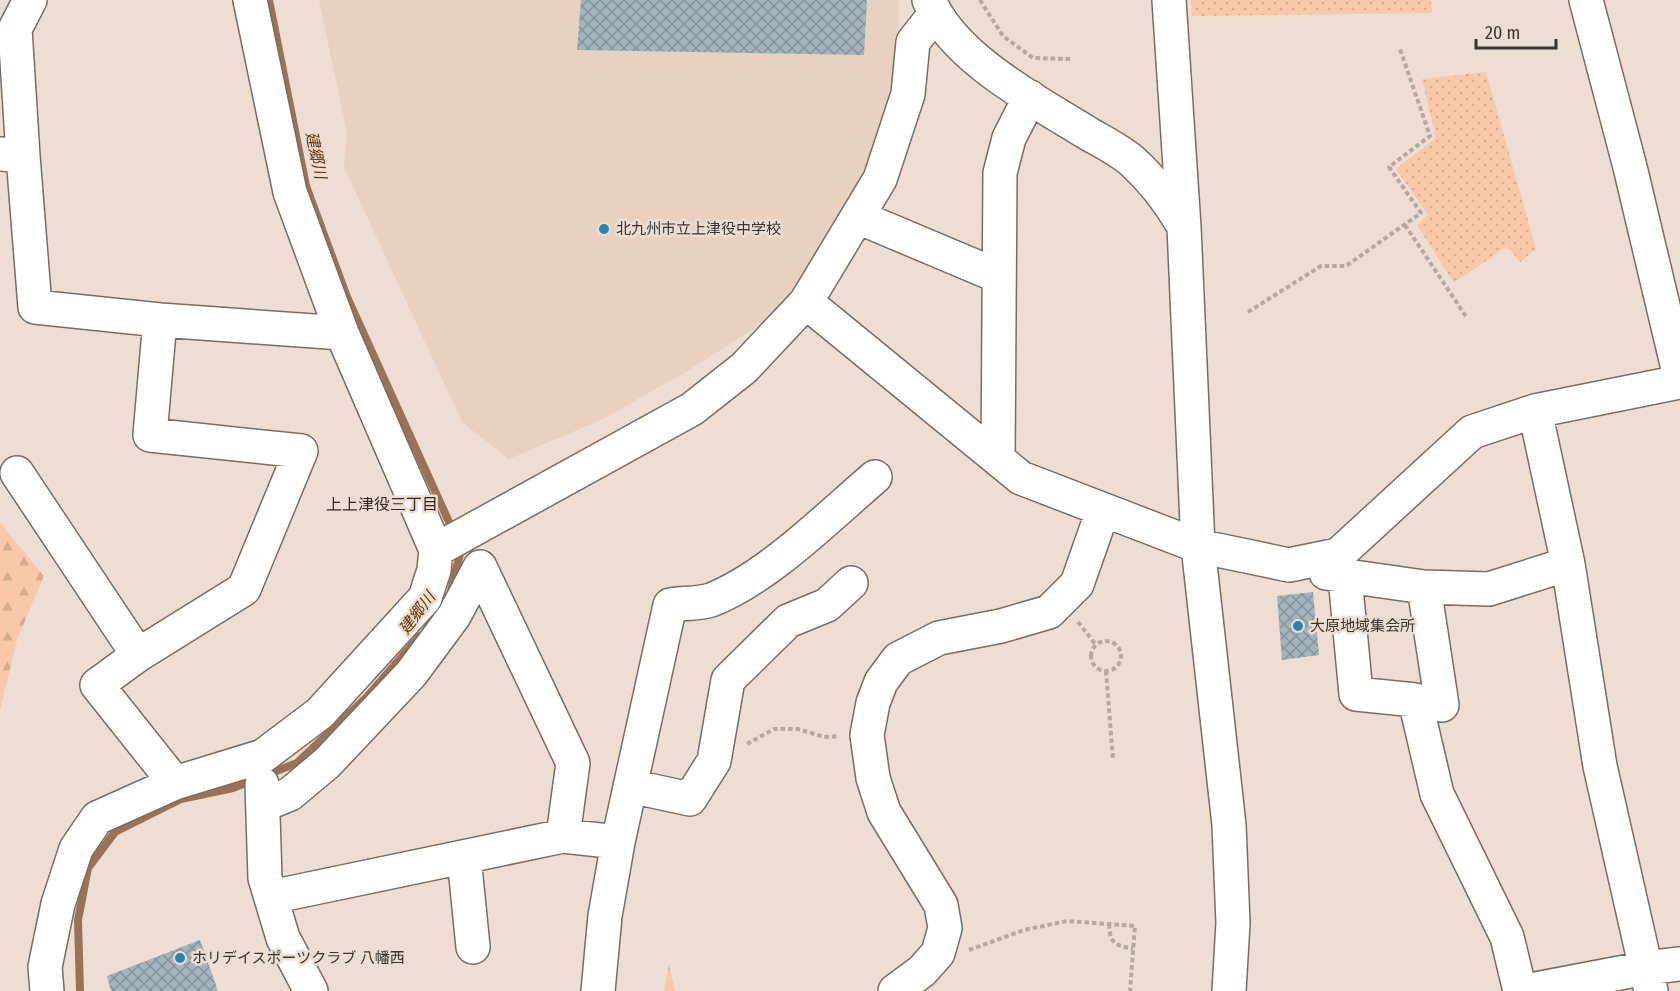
<svg xmlns="http://www.w3.org/2000/svg" width="1680" height="991" font-family="'Fira Sans Condensed','Noto Sans JP',sans-serif">
	<defs>
		<pattern id="forest-firs" width="22" height="20" patternUnits="userSpaceOnUse" patternTransform="scale(1.5)"><rect width="22" height="20" fill="#f8c8a8"/><path d="M5 1l3.5 6h-7zM16 11l3.5 6h-7z" fill="#d5ac91"/></pattern>
		<pattern id="park-dots" width="8" height="8" patternUnits="userSpaceOnUse" patternTransform="scale(1.5)"><rect width="8" height="8" fill="#f8c8a8"/><path d="M2 2h.1M6 6h.1" fill="none" stroke="#d5ac91" stroke-width="1.8" stroke-linecap="round"/></pattern>
		<pattern id="building-cross-hatch" width="8" height="8" patternUnits="userSpaceOnUse" patternTransform="scale(1.5)"><rect width="8" height="8" fill="#a2b4bd"/><path d="M0 0l8 8M0 8l8-8" fill="none" stroke="#85939a"/></pattern>
	</defs>
	<rect width="100%" height="100%" fill="#edddd2"/>
	<path fill="#e9d1c2" d="M319,0H899V64L873,156L853,198L784,304L763,323L689,370L603,419L509,459L462,422L344,167L347,133Z"/>
	<path fill="url(#forest-firs)" d="M0,523L44,576L17,640L0,710Z
		M669,965L675,991H664Z"/>
	<path fill="url(#park-dots)" d="M1191,0H1431L1432,13L1192,16Z
		M1486,72L1536,249L1520,262L1507,246L1454,283L1417,225L1428,215L1396,169L1436,138L1422,79Z"/>
	<g fill="none" stroke-linecap="round" stroke-linejoin="round">
		<path stroke="#9b7255" stroke-width="8" d="M269,0L306,186L347,297L454,533
			M451,591L460,554L457,545
			M80,991L78,920L88,868L115,832L181,799L233,788L297,763L366,698L420,636"/>
	</g>
	<path fill="url(#building-cross-hatch)" d="M581,0H867L864,55L577,50Z
		M1313,592L1319,655L1282,660L1277,596Z
		M200,940L218,991H111L107,976Z"/>
	<g fill="none" stroke-linecap="round" stroke-linejoin="round">
		<g stroke="#7b6c63" stroke-width="36">
			<path id="minor" d="M929,0C954,59 1036,101 1089,134C1103,142 1119,150 1132,161C1153,180 1169,201 1183,225
				M1169,0L1184,227L1198,546L1229,825L1233,923L1229,991
				M1586,0L1630,167L1680,377
				M0,154L23,156L35,307L160,320L342,333
				M23,156L15,29L30,0
				M858,217L998,276
				M806,302L1021,478L1198,546L1289,565L1338,555L1472,432L1535,411L1680,382
				M1535,411L1568,564L1600,766L1651,991
				M998,459L1000,173L1009,138L1030,97
				M17,473L138,655L97,685L175,783
				M436,550L692,409L744,368L806,302L880,179L908,94L913,42L935,14
				M1326,573L1424,587L1489,589L1568,564
				M1345,577L1356,694L1415,700L1437,794L1507,937L1520,991
				M1424,587L1442,705
				M138,655L244,589L301,451L150,435L160,320
				M262,784L265,878L283,938L311,991
				M630,786L690,799L714,761L728,680L788,621L827,605L851,583
				M263,805L290,794L327,763L411,674L454,616L480,567L573,763L563,836
				M464,857L473,947
				M271,897L563,836L618,842
				M47,991L45,967L58,904L76,849L97,818L175,783L263,756L320,713L425,598L434,570L436,550L342,333L290,192L250,0
				M598,991L605,916L618,842L670,605C683,603 699,604 711,600C769,577 828,517 875,477
				M895,991L922,971L938,953L945,928L941,905L884,812L873,778L867,735L873,703L881,682L898,659L939,638L1001,626L1049,612L1077,584L1103,510
				M1525,991L1646,968L1680,964"/>
		</g>
		<path stroke="#b5a89f" stroke-width="4" stroke-dasharray="4.5 3" stroke-linecap="butt" d="M980,0L1003,36L1033,58L1070,59
			M1405,225L1467,318
			M1248,312L1321,266H1346L1421,213L1389,167L1430,136L1400,49
			M1078,622L1096,645
			M1091 656a15 15 0 1 1 30 0a15 15 0 1 1-30 0Z
			M1106,671L1113,759
			M747,744L774,729H798L824,737L839,736
			M1109,924C1110,944 1115,945 1133,949
			M969,950L1024,930L1067,921L1135,926L1130,991"/>
		<use href="#minor" stroke="#fff" stroke-width="33"/>
	</g>
	<g fill="#2386b0" stroke="#edddd2" stroke-width="2">
		<circle cx="604" cy="229" r="6"/>
		<circle cx="1298" cy="626" r="6"/>
		<circle cx="180" cy="958" r="6"/>
	</g>
	<g text-anchor="middle" dominant-baseline="central" stroke-width="5" stroke-linejoin="round" paint-order="stroke">
		<g font-size="15" fill="#3a3430" stroke="#edddd2" text-anchor="start">
			<text x="616" y="229">北九州市立上津役中学校</text>
			<text x="1310" y="626">大原地域集会所</text>
			<text x="192" y="958">ホリデイスポーツクラブ 八幡西</text>
		</g>
		<g font-size="16" font-style="italic" fill="#693402" stroke="#edddd2">
			<text transform="translate(316 155) rotate(78)">建郷川</text>
			<text transform="translate(417 613) rotate(-53)">建郷川</text>
		</g>
		<g font-size="16" fill="#33271f" stroke="#edddd2">
			<text x="382" y="504">上上津役三丁目</text>
		</g>
	</g>
	<path d="M1476 39v9h80v-9" fill="none" stroke="#3a3430" stroke-width="3"/>
	<text x="1485" y="39" font-size="18" fill="#3a3430" stroke="#edddd2" stroke-width="4.5" paint-order="stroke">20 m</text>
</svg>
